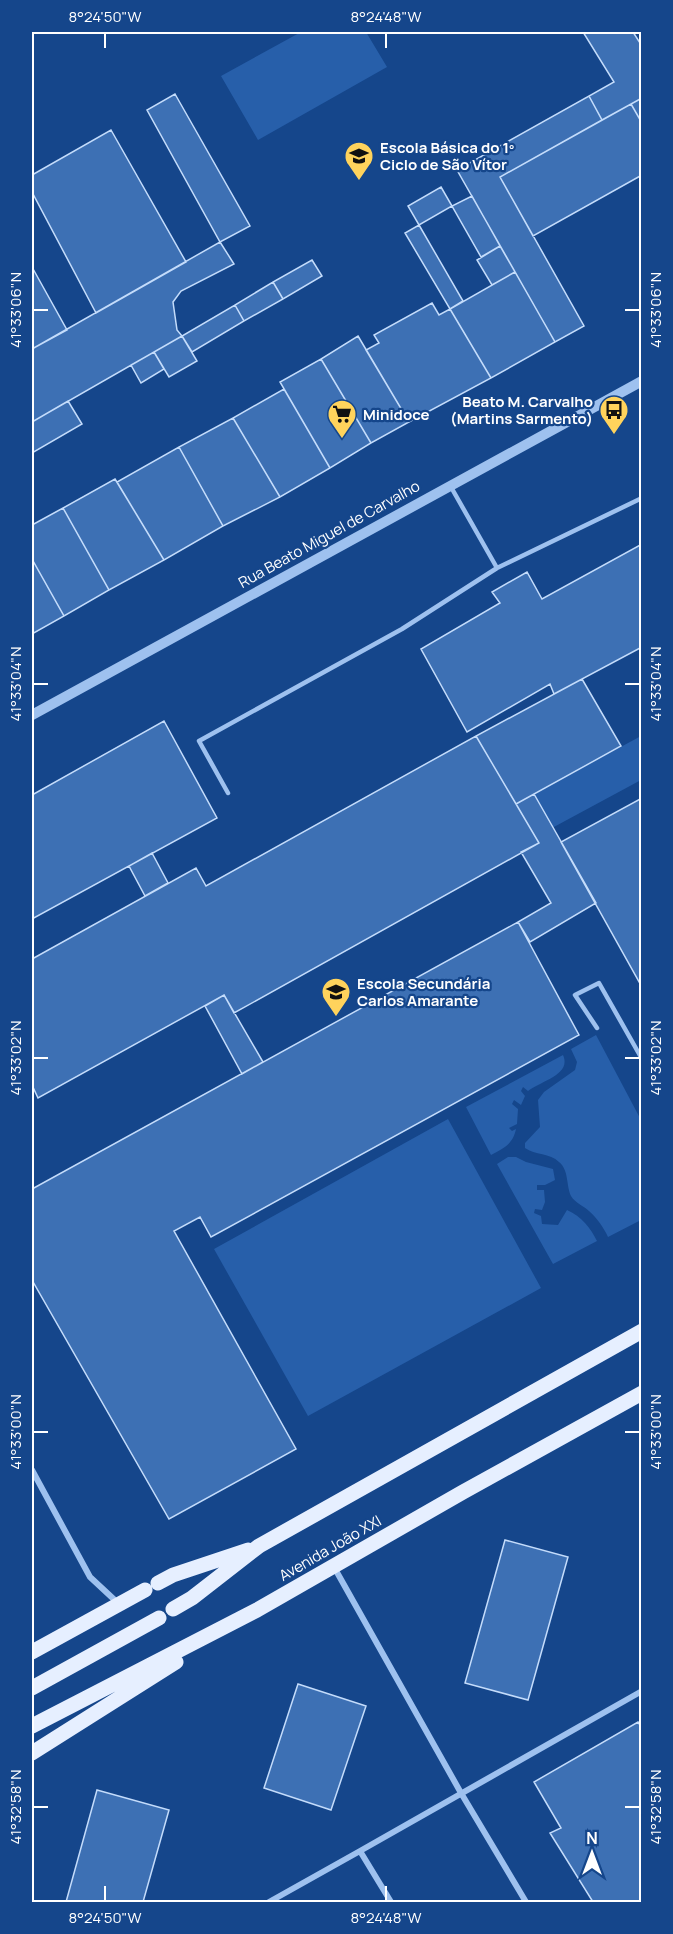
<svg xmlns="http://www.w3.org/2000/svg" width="673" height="1934" font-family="Manrope,sans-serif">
	<rect width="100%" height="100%" fill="#15468b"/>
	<path fill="#275faa" d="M301,32H366L387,67L258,140L221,76Z
		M641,736V780L552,828L534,794Z
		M596,1035L641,1120V1220L608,1237C604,1228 597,1218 589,1211C584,1206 575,1203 571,1196C566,1185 569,1170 559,1162C550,1153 535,1155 525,1148V1143L540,1127L538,1100L544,1092L575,1070L577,1062L571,1049Z
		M563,1055C572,1075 540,1081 528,1091L523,1087L521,1091L525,1096L521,1105L514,1100L512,1104L518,1109L517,1124L509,1128L512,1131L516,1129C513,1144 504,1148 491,1155L466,1107Z
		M448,1119L541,1288L308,1416L214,1249Z
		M508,1157H516L526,1162L553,1169L555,1180L545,1185H537V1190H544L545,1202L542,1210L535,1209L534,1213L541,1216L542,1224L558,1225L567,1210C582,1217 590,1227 597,1241L553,1264L497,1164Z"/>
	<path fill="#3d70b4" stroke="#c4dcfb" stroke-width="1.5" d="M583,32H633L642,46V98L602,120L589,96L614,82Z
		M175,94L250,226L220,242L147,110Z
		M589,96L602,120L500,177L584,326L555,342L457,170Z
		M642,98V123L631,104Z
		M631,104L642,123V175L533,236L500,177Z
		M111,130L186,262L96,313L32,192V175Z
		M441,187L452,206L419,225L408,206Z
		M472,196L500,246L481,257L452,206Z
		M419,225L463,301L450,309L405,233Z
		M220,242L234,264L181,291L173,302L177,330L182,336L32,422V349Z
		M500,246L515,272L492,285L477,260Z
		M312,260L322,276L283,299L273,282Z
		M32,267L67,330L32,349Z
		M515,272L555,342L491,378L450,309Z
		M273,282L283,299L244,321L235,305Z
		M432,303L439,315L450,309L491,378L409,422L366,350L379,343L374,335Z
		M235,305L244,321L192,352L182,336Z
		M182,336L197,361L169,377L154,352Z
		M358,336L409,422L371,443L321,359Z
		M154,352L164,369L141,383L131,365Z
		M321,359L371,443L330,468L280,382Z
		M284,389L330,468L280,497L233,418Z
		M68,401L82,424L32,453V422Z
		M233,418L280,497L223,526L179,447Z
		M179,447L223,526L164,560L117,482Z
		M115,479L164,560L109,590L63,508Z
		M63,508L109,590L64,616L32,559V525Z
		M642,544V647L554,694L550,684L467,732L421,649L500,603L492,592L527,572L542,599Z
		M32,559L64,616L32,634Z
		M582,679L621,746L516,804L476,736Z
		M164,721L217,818L32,919V795Z
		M476,736L539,843L234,1013L224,995L38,1098L32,1085V959L196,868L206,886Z
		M534,794L596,903L530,942L518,922L551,903L521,852L539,843L516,804Z
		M642,798V987L561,842Z
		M152,853L168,883L145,896L129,866Z
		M518,922L579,1035L211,1237L200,1217L174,1231L296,1449L169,1519L32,1280V1189Z
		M224,995L263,1062L242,1074L205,1006Z
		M505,1540L568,1557L528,1700L465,1683Z
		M298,1684L366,1706L331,1810L264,1788Z
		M638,1722L642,1728V1902H593L550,1833L561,1828L534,1782Z
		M97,1790L169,1810L143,1902H66Z"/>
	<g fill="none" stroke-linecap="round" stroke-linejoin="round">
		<path stroke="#9ec1ef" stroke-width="4.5" d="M451,487L497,568
			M228,793L199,741L402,629L497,568L642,498
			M597,1028L575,995L599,983L642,1059"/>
		<path stroke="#9ec1ef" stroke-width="6" d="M32,1470L90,1577L119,1604
			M334,1567L461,1793L526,1902
			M269,1902L360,1851
			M391,1902L360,1851L642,1691"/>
		<path stroke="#9ec1ef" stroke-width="10" d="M32,715L642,381"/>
		<path stroke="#e6efff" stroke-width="15" d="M158,1583L173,1575L248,1550
			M173,1609L192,1598L259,1546L642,1331
			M32,1652L145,1590
			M32,1688L159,1618
			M32,1726L257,1610L463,1492L642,1393
			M32,1753L176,1662"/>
	</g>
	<path fill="none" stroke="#fff" stroke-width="2" d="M105,33V48M386,33V48M33,310H48M625,310H640M33,684H48M625,684H640M33,1058H48M625,1058H640M33,1432H48M625,1432H640M33,1807H48M625,1807H640M105,1886V1901M386,1886V1901"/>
	<defs>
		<g id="school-pin" transform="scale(1.5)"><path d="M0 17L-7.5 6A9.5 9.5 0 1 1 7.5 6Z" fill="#ffd35c" stroke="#15468b"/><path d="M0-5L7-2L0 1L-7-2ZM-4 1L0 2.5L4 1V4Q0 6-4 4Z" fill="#111"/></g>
		<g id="bus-pin" transform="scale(1.5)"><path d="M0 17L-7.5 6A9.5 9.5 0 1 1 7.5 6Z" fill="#ffd35c" stroke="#15468b"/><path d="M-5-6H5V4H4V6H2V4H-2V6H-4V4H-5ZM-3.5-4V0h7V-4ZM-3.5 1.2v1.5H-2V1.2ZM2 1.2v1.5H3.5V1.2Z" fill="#111"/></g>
		<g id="supermarket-pin" transform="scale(1.5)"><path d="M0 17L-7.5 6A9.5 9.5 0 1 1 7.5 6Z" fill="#ffd35c" stroke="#15468b"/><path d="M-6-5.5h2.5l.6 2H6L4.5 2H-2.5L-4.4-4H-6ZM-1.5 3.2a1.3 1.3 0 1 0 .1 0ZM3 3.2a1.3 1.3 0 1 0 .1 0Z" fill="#111"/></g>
	</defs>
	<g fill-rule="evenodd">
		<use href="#school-pin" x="359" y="156"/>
		<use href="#bus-pin" x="614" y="410"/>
		<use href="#supermarket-pin" x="342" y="414"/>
		<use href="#school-pin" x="336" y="992"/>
	</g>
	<g text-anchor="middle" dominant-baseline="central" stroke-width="4.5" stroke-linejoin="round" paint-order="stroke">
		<g font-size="15" font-weight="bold" fill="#fff" stroke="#15468b" text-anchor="start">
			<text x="380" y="147">Escola Básica do 1º<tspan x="380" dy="17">Ciclo de São Vítor</tspan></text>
			<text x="593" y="401" text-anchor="end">Beato M. Carvalho<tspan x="593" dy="17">(Martins Sarmento)</tspan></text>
			<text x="363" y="414">Minidoce</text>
			<text x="357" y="983">Escola Secundária<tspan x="357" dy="17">Carlos Amarante</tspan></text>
		</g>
		<g font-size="15" fill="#fff" stroke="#15468b">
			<text transform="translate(329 534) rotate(-29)">Rua Beato Miguel de Carvalho</text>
			<text transform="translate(330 1548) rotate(-30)">Avenida João XXI</text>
		</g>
	</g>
	<rect width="673" height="1934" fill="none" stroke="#15468b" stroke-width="66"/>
	<g transform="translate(592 1853)" stroke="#15468b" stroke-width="4.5" paint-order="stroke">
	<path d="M0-4.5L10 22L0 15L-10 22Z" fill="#ffffff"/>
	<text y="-9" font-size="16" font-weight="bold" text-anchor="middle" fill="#ffffff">N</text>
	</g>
	<rect x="33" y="33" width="607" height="1868" fill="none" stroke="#fff" stroke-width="2"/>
	<g font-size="15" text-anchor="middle" fill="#fff">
		<text x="105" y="22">8°24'50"W</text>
		<text x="386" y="22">8°24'48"W</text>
		<text transform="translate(16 310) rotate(-90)" y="5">41°33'06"N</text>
		<text transform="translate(656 310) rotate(-90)" y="5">41°33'06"N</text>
		<text transform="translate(16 684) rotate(-90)" y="5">41°33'04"N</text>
		<text transform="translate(656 684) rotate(-90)" y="5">41°33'04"N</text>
		<text transform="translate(16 1058) rotate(-90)" y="5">41°33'02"N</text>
		<text transform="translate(656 1058) rotate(-90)" y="5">41°33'02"N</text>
		<text transform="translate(16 1432) rotate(-90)" y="5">41°33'00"N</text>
		<text transform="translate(656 1432) rotate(-90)" y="5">41°33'00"N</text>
		<text transform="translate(16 1807) rotate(-90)" y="5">41°32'58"N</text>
		<text transform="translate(656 1807) rotate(-90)" y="5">41°32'58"N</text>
		<text x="105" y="1923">8°24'50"W</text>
		<text x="386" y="1923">8°24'48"W</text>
	</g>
</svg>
